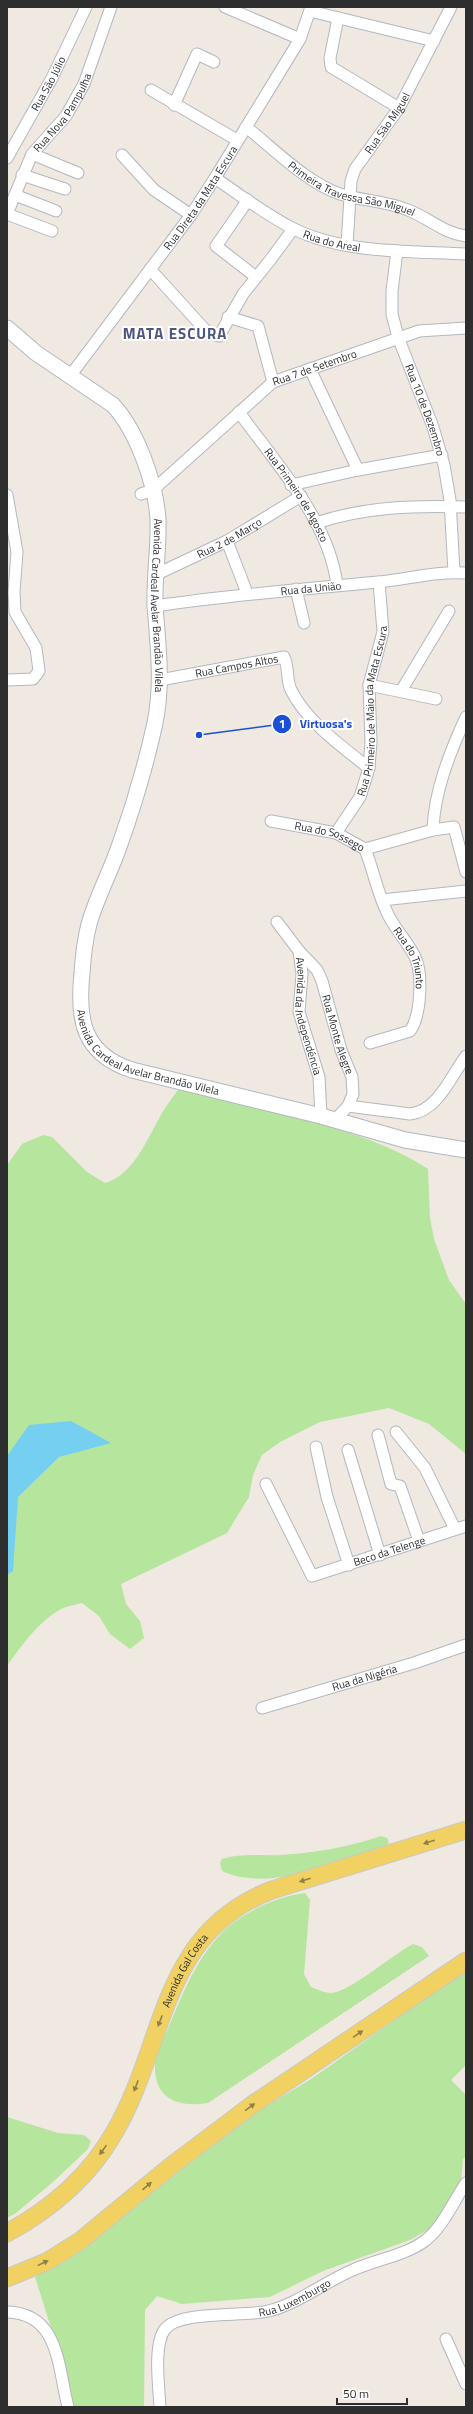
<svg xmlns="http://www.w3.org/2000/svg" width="473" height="2414" font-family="'Titillium Web',sans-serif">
	<rect width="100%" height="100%" fill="#efe9e1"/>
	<path fill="#b6e59e" d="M180,1087C214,1094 247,1104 281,1113C331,1127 384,1140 428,1169L430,1218L434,1239L449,1280L466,1304V1454L429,1424L389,1408L320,1422L280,1442L262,1455L253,1475L249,1497L227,1533L121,1584L126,1604L140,1621L144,1638L130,1649L110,1634L99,1616L82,1603C75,1605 67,1606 61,1609C38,1622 22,1645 7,1666V1165L22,1144L43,1135L52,1137L87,1172L105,1183C134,1175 148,1137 162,1113C167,1104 174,1096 180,1087Z
		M381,1836L387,1838L389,1843L384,1847C337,1862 270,1893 222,1871L220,1863L222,1859C241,1853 261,1856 281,1855C314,1853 349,1847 381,1836Z
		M305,1893L310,1900L304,1974L311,1987C316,1989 325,1993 331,1993C350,1992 393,1954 413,1944L422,1947L429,1956L208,2103C176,2108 153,2098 155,2062C155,2052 163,2040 167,2031C183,1993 197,1955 228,1927C248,1910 279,1896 305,1893Z
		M466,1970V2065L451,2080L466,2095V2157L463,2159L461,2181L431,2228L410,2240L323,2271L270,2297L182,2304L157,2296L145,2310L144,2407H70L66,2375L35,2277L83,2249L213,2141L260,2110L311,2079Z
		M7,2117L58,2133L84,2135L91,2141L88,2149L53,2182L16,2213L7,2218Z"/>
	<path fill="#75cff0" d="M71,1421L111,1443L59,1457L18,1497L13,1571L7,1575V1456L29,1425Z"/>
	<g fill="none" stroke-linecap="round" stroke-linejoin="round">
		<g stroke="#b4b7c1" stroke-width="13">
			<g id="minor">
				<path d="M225,7L300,39"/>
				<path d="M310,11L434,41"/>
				<path d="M338,18L330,58L331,67L399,108"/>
				<path d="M151,90L237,140"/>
				<path d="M174,105L197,54L214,62"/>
				<path id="s1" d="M246,127C274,149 307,183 340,194C363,201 386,201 408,210C429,218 443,233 466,236"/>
				<path d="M32,154L78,173"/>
				<path d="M122,155L154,190L191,215"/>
				<path id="s2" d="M7,158L52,78L86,7"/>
				<path d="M22,175L65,189"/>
				<path id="s3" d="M215,178C240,195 265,214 292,228C343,254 410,251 466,254"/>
				<path d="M15,195L56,211"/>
				<path d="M248,200L216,246L256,277"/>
				<path id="s4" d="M52,231L7,214L32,154L66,116L84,84L111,7"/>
				<path id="s5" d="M347,245L351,181L355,169L399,108L451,7"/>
				<path id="s6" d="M397,251L392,291V314L398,337L433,427L444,465L450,500L454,572"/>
				<path d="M150,269L207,332L219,336L243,294L271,259L293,229"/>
				<path d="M228,317L258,326L273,382"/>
				<path d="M310,369L358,470"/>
				<path id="s7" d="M70,376L191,215L215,178L300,39L311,7"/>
				<path id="s8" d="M239,412C276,464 329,520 337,585"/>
				<path d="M291,485L358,470L442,455"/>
				<path id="s9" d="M141,494L153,490L273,382L419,331L466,328"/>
				<path d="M7,495L17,552L14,592L15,612L36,648L39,671L33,679L7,680"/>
				<path d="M316,523C364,507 415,505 466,507"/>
				<path d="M227,541L247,593"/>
				<path id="s10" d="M155,575L227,541L301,496"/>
				<path d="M296,589L304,623"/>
				<path id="s11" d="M155,606C230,595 304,589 379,582C408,579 437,571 466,573"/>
				<path id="s12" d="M160,680L284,657C289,667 286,679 291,690C307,722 341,746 369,768"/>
				<path d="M369,685L436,699"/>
				<path d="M401,691L449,611"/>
				<path id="s13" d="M271,821L336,833L365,849L433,830L454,827L466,872"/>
				<path d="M433,830C434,792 450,752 466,717"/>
				<path id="s14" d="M336,833L360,797L369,768L371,742L369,685L383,632L379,582"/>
				<path id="s15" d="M365,849C373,869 377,891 386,910C393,928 407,940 415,957C423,973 421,1016 410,1031L370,1043"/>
				<path d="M382,900L466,891"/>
				<path id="s16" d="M277,922L299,951L302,974L299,1012L319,1077L321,1116"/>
				<path id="s17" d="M299,951L317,970L322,981L341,1050L352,1077L353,1094L348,1106L335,1120"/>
				<path d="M348,1106L410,1114C438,1111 451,1076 466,1056"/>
				<path d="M396,1432L425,1468L455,1529"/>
				<path d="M378,1435L391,1484L400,1486L419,1541"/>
				<path d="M316,1447L327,1497L349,1565"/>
				<path d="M348,1450L380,1555"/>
				<path id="s18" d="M266,1484L312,1576L466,1526"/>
				<path id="s19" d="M262,1708L414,1663L466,1645"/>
				<path d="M7,2312C60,2313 58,2369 68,2407"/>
				<path d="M446,2339L466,2384"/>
				<path id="s20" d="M160,2407C159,2387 153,2345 165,2329C180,2310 245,2317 268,2311C296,2305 326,2281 353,2270C377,2259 405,2256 426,2240C444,2225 453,2202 466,2183"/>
			</g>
		</g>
		<g stroke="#b4b7c1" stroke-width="17">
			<g id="secondary">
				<path id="s21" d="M7,328L36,353L113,405C137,431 156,484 158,520C159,548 154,577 155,606C158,645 163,684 155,723C146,764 134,805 120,844C111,871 97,896 89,924C85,940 83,957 82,973C77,1020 83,1054 132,1070L321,1116L405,1140L466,1150"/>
			</g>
		</g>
		<g stroke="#c9c9c9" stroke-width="19">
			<g id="primary">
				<path id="s22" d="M7,2233C51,2209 89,2177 114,2133C167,2043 159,1933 272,1890L466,1830"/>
				<path d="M7,2278L48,2261L80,2241L171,2166L252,2105L466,1961"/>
			</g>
		</g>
		<use href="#minor" stroke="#fff" stroke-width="11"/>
		<use href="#secondary" stroke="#fff" stroke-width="15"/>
		<use href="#primary" stroke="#f2d163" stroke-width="17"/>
	</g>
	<defs><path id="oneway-solid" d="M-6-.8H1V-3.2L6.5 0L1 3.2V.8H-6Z"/></defs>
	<g fill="#908048">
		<use href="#oneway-solid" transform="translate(429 1842) rotate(163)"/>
		<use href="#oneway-solid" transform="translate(305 1880) rotate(163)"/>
		<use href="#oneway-solid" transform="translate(160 2021) rotate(111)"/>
		<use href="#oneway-solid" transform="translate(358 2034) rotate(-34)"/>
		<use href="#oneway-solid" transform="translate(136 2086) rotate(111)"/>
		<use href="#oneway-solid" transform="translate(250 2107) rotate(-36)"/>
		<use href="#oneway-solid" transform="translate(103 2150) rotate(126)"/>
		<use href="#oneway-solid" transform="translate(147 2186) rotate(-40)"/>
		<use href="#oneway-solid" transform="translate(43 2263) rotate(-26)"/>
	</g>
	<g text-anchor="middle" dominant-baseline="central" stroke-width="4" stroke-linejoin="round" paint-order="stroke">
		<g font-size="11" fill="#2e2e2e" stroke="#fff">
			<text stroke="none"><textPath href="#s2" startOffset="85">Rua São Júlio</textPath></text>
			<text stroke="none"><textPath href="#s4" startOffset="165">Rua Nova Pampulha</textPath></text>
			<text stroke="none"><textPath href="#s5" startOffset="133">Rua São Miguel</textPath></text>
			<text stroke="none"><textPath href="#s1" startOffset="125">Primeira Travessa São Miguel</textPath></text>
			<text stroke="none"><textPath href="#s7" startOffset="221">Rua Direta da Mata Escura</textPath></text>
			<text stroke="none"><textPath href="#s3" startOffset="134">Rua do Areal</textPath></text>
			<text stroke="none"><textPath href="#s9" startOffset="218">Rua 7 de Setembro</textPath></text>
			<text stroke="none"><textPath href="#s6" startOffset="165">Rua 10 de Dezembro</textPath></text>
			<text stroke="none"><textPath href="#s8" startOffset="101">Rua Primeiro de Agosto</textPath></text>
			<text stroke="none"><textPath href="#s10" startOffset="83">Rua 2 de Março</textPath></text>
			<text stroke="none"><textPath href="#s11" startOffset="157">Rua da União</textPath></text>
			<text stroke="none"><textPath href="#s21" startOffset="342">Avenida Cardeal Avelar Brandão Vilela</textPath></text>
			<text stroke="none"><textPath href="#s12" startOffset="78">Rua Campos Altos</textPath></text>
			<text stroke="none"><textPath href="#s14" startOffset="131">Rua Primeiro de Maio da Mata Escura</textPath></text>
			<text stroke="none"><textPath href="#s13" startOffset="61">Rua do Sossego</textPath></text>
			<text stroke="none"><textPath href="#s15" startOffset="119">Rua do Triunto</textPath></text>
			<text stroke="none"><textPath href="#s16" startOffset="103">Avenida da Independéncia</textPath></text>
			<text stroke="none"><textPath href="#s17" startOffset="94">Rua Monte Alegre</textPath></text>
			<text stroke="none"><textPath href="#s21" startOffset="845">Avenida Cardeal Avelar Brandão Vilela</textPath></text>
			<text stroke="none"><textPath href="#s18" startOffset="184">Beco da Telenge</textPath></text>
			<text stroke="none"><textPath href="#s19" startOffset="107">Rua da Nigéria</textPath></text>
			<text stroke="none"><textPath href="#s22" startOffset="326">Avenida Gal Costa</textPath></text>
			<text stroke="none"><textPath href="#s20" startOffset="215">Rua Luxemburgo</textPath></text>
		</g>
		<g font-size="15" font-weight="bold" letter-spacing="1" fill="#4d5680" stroke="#fff">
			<text x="175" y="333">MATA ESCURA</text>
		</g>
	</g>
	<path fill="none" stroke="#1d4ed8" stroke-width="1.5" d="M199 735L282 724"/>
	<g fill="#1d4ed8" stroke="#fff" stroke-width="1.5">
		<circle cx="199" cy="735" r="4"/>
		<circle cx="282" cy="724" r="10"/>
	</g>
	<g font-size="12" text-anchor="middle" font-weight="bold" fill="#fff">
		<text x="282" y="728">1</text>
	</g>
	<g font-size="12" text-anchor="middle" font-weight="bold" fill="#1d4ed8" stroke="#fff" stroke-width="4" stroke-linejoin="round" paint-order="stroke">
		<text x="326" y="728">Virtuosa's</text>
	</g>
	<rect width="473" height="2414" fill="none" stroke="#2e2e2e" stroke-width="16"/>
	<path d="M337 2398v6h70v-6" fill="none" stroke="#2e2e2e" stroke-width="2"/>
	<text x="343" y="2398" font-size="12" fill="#2e2e2e" stroke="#ffffff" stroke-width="3" paint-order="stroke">50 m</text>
</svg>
